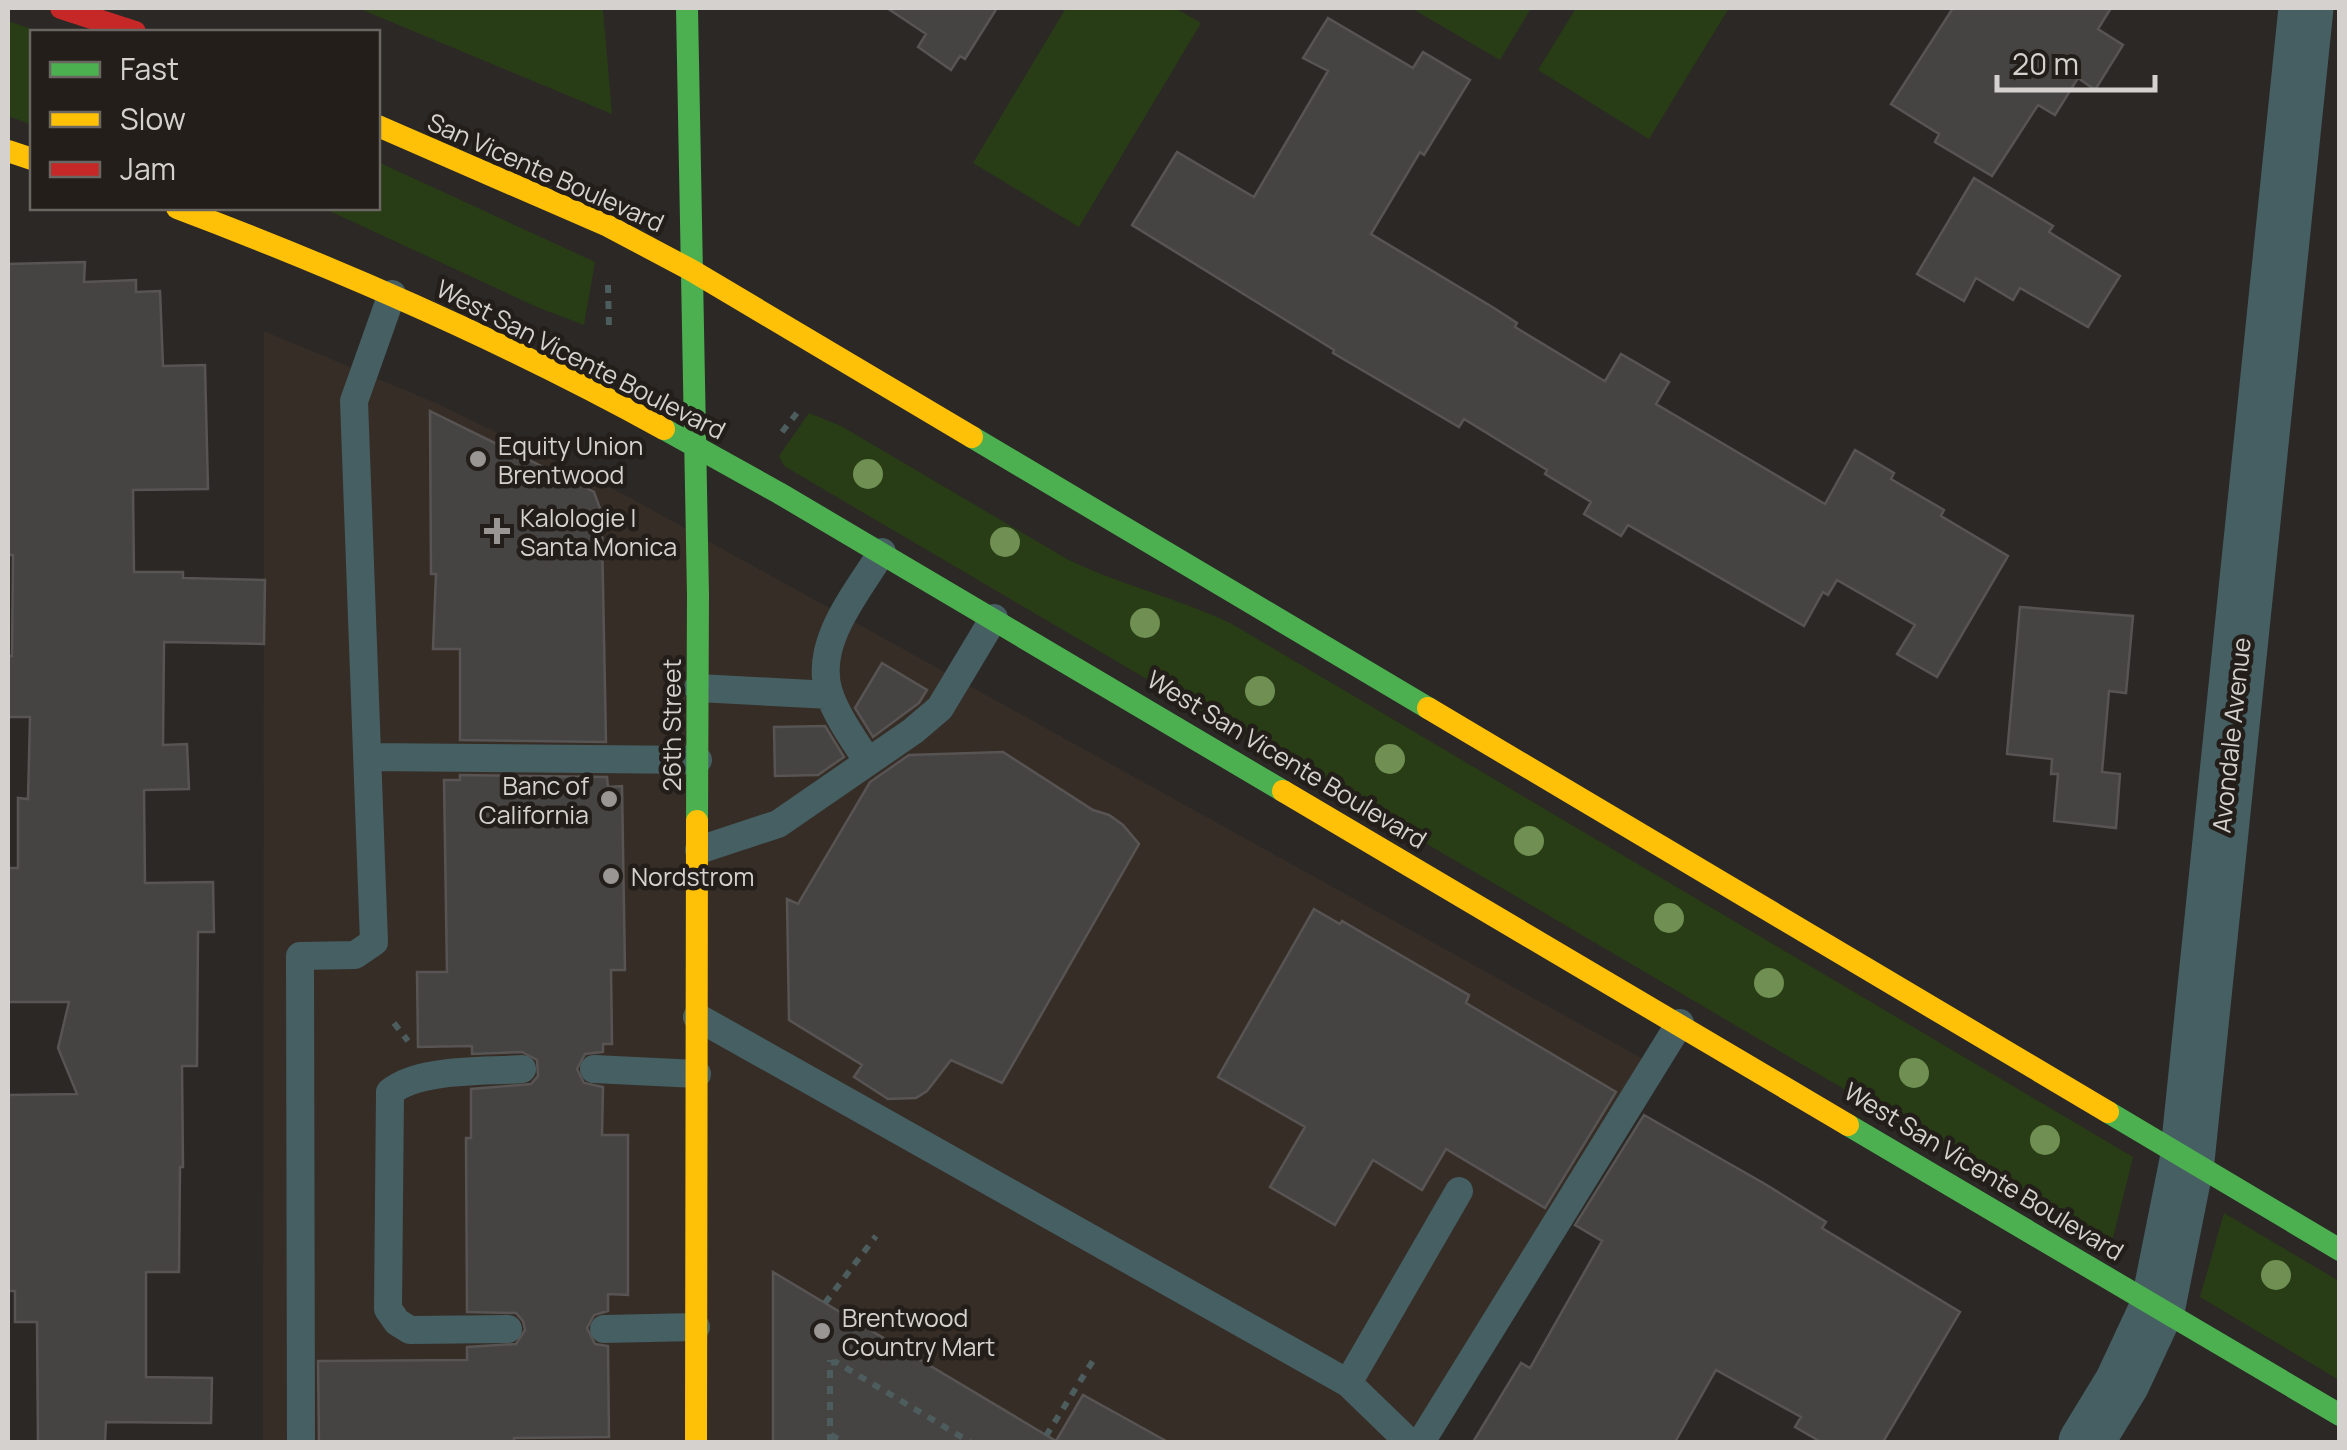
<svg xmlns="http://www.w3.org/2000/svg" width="2347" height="1450" font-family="Manrope,sans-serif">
	<rect width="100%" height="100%" fill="#2b2826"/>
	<path fill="#362d26" d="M264,331L438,404L627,496L1654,1065L1435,1442H263Z"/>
	<path fill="#283d15" d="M358,8H598L603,10L612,114Z
		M1066,8H1175L1201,23L1079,227L973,163Z
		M1411,8H1531L1500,60Z
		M1576,8H1729L1649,139L1538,70Z
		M8,21L40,32H32V125L8,116Z
		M378,162L595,262L584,325L539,308L323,208H378Z
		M809,413L841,426L1067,559C1120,585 1178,598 1232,624L2133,1157L2111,1246L784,466L779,456Z
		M2224,1213L2339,1281V1380L2200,1297Z"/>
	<path fill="#464442" stroke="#575453" stroke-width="2.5" d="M887,8H997L965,59L960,56L951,70L918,47L926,34Z
		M1953,8H2111L2098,29L2123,45L2095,90L2078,78L2055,115L2038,105L1992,176L1935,142L1939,134L1891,104Z
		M1328,18L1413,68L1423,52L1470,80L1424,155L1420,152L1371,234L1494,308L1517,323L1515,327L1601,379L1605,381L1621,354L1669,382L1656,404L1825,504L1855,450L1894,473L1891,479L1944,510L1941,516L2008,556L1937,677L1897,654L1915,625L1837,580L1828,595L1823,592L1804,626L1628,525L1621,536L1584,514L1591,502L1545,474L1547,470L1464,419L1459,427L1333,353L1334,350L1132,225L1177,152L1254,197L1328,71L1303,58Z
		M1974,178L2053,226L2049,232L2120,276L2088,327L2020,288L2013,300L1976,278L1964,301L1917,274Z
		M85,262L84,282L136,280V292L160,291L163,366L205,365L208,489L133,490L134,572H183V578L265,580L264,644L164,642L163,745L187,744L189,789L144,790L145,883L213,882L214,932H198L197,1066H182L183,1167H180L179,1272H146V1377L212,1378L211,1423L106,1422L105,1442H38L37,1322H15V1291H8V1095L77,1094L58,1048L69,1002H8V868H18V798L28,799L30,717H9L8,698V656H12L13,555H8V264Z
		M430,411L594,492L606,525L602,534L606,742L460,740V649H433L436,574H431Z
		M2020,607L2133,616L2126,693L2109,691L2102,772L2120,774L2116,828L2054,821L2058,774H2051L2052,759L2007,754Z
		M882,663L927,690L919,703L873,737L855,708Z
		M825,726L844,757L818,775L775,776L774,727Z
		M1003,752L1093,810L1109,815L1123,825L1139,844L1002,1083L951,1060L927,1091L916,1098L888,1099L854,1077L862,1065L789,1020L787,899L798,904L870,782L909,755Z
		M460,775L607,777L608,787L622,786L625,970H611L612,1044H603V1052L585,1054L577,1069L584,1083L603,1087L602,1135H628V1295L608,1294V1311L594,1315L587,1328L595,1344L608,1346L609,1437L514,1438V1442H319L318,1361L467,1360V1347L516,1344L525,1330L523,1321L516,1313L467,1312L466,1138H471V1089L531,1084L538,1076L537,1060L522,1052L472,1054V1046L418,1047L417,972H447L444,780H460Z
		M1314,909L1340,924L1342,921L1469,995L1466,1003L1616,1092L1545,1208L1446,1149L1422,1190L1373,1160L1335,1225L1270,1187L1305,1127L1218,1077Z
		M1644,1115L1765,1184L1826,1222L1822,1228L1960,1312L1883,1442H1821L1795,1427L1801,1417L1716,1370L1675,1442H1473L1521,1363L1530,1368L1602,1241L1575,1225Z
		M773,1272L1056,1441L1083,1395L1168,1442H773Z"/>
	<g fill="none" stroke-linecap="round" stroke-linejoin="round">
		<path stroke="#4d5c5c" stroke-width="6" stroke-dasharray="8 8" stroke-linecap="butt" d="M608,285L609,328
			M782,432L797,413L796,407
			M394,1023L408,1041
			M825,1303L876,1236
			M831,1363L836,1362L970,1442
			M831,1435L844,1442
			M1046,1436L1094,1359
			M830,1442V1360"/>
		<path stroke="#465f62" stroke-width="28" d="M698,688L830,695
			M368,757L698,760
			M868,762C855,741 837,717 829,693C813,643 857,593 882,552
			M699,850L778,824L913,731L940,708L994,618
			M697,1017L1348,1383L1459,1191
			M594,1069L697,1074
			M508,1329L410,1330L397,1322L388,1309L390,1092C419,1068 484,1072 522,1069
			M604,1329L696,1327
			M1348,1383L1409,1442
			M301,1442L300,956L355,955L374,942L354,401L392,294
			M1421,1442L1680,1023"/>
		<path stroke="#465f62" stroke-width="55" d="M2086,1442L2122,1383L2158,1306L2187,1161L2306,8"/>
		<path stroke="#4caf50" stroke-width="22" d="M687,8L698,595L697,821
			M664,429L779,493L1283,791
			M972,437L1428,708
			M2108,1112L2340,1250
			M1848,1125L2340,1415"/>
		<path stroke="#ffc107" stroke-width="22" d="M378,126L608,226L691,270L972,437
			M8,151L32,159
			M177,208C344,271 508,343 664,429
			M1428,708L2108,1112
			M1283,791L1848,1125
			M696,1442L697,821"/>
		<path stroke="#c62828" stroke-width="22" d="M61,8L135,32"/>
	</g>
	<g fill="#6f8f53">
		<circle cx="868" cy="474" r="15"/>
		<circle cx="1005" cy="542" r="15"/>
		<circle cx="1145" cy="623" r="15"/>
		<circle cx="1260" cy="691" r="15"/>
		<circle cx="1390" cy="759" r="15"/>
		<circle cx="1529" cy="841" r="15"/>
		<circle cx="1669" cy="918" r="15"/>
		<circle cx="1769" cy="983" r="15"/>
		<circle cx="1914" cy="1073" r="15"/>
		<circle cx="2045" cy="1140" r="15"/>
		<circle cx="2276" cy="1275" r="15"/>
	</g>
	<g fill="#999693" stroke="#231e1a" stroke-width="4">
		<circle cx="478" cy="459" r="10"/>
		<path d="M492 516h10v10h10v10h-10v10h-10v-10h-10v-10h10z"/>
		<circle cx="609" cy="799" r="10"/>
		<circle cx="611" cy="876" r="10"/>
		<circle cx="822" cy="1331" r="10"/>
	</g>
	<g text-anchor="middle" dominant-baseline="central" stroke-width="9" stroke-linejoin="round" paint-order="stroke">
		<g font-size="25" fill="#d4d1ce" stroke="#231e1a">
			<text transform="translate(546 172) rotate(24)">San Vicente Boulevard</text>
			<text transform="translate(581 359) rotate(27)">West San Vicente Boulevard</text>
			<text transform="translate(671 725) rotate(-90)">26th Street</text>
			<text transform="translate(2231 735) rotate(-84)">Avondale Avenue</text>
			<text transform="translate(1287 759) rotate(31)">West San Vicente Boulevard</text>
			<text transform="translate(1984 1171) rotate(31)">West San Vicente Boulevard</text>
		</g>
		<g font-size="25" fill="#d4d1ce" stroke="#231e1a" text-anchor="start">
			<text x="498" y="445">Equity Union<tspan x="498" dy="29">Brentwood</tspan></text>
			<text x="520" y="517">Kalologie |<tspan x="520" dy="29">Santa Monica</tspan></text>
			<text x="589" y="785" text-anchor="end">Banc of<tspan x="589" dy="29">California</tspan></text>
			<text x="631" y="876">Nordstrom</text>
			<text x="842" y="1317">Brentwood<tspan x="842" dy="29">Country Mart</tspan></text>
		</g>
	</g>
	<rect width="2347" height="1450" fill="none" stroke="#d4d1ce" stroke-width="20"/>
	<rect x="30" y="30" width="350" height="180" fill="#231e1a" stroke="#6a6662" stroke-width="2.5"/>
	<rect x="50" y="62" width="50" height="15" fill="#4caf50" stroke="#6a6662" stroke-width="2.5"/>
	<text x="120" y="80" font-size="30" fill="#d4d1ce">Fast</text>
	<rect x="50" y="112" width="50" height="15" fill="#ffc107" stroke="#6a6662" stroke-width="2.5"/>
	<text x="120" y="130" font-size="30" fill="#d4d1ce">Slow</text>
	<rect x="50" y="162" width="50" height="15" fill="#c62828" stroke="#6a6662" stroke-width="2.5"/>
	<text x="120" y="180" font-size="30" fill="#d4d1ce">Jam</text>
	<path d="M1997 75v15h158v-15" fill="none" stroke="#d4d1ce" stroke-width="5"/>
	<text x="2012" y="75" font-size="30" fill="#d4d1ce" stroke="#231e1a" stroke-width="8" paint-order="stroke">20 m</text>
</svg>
